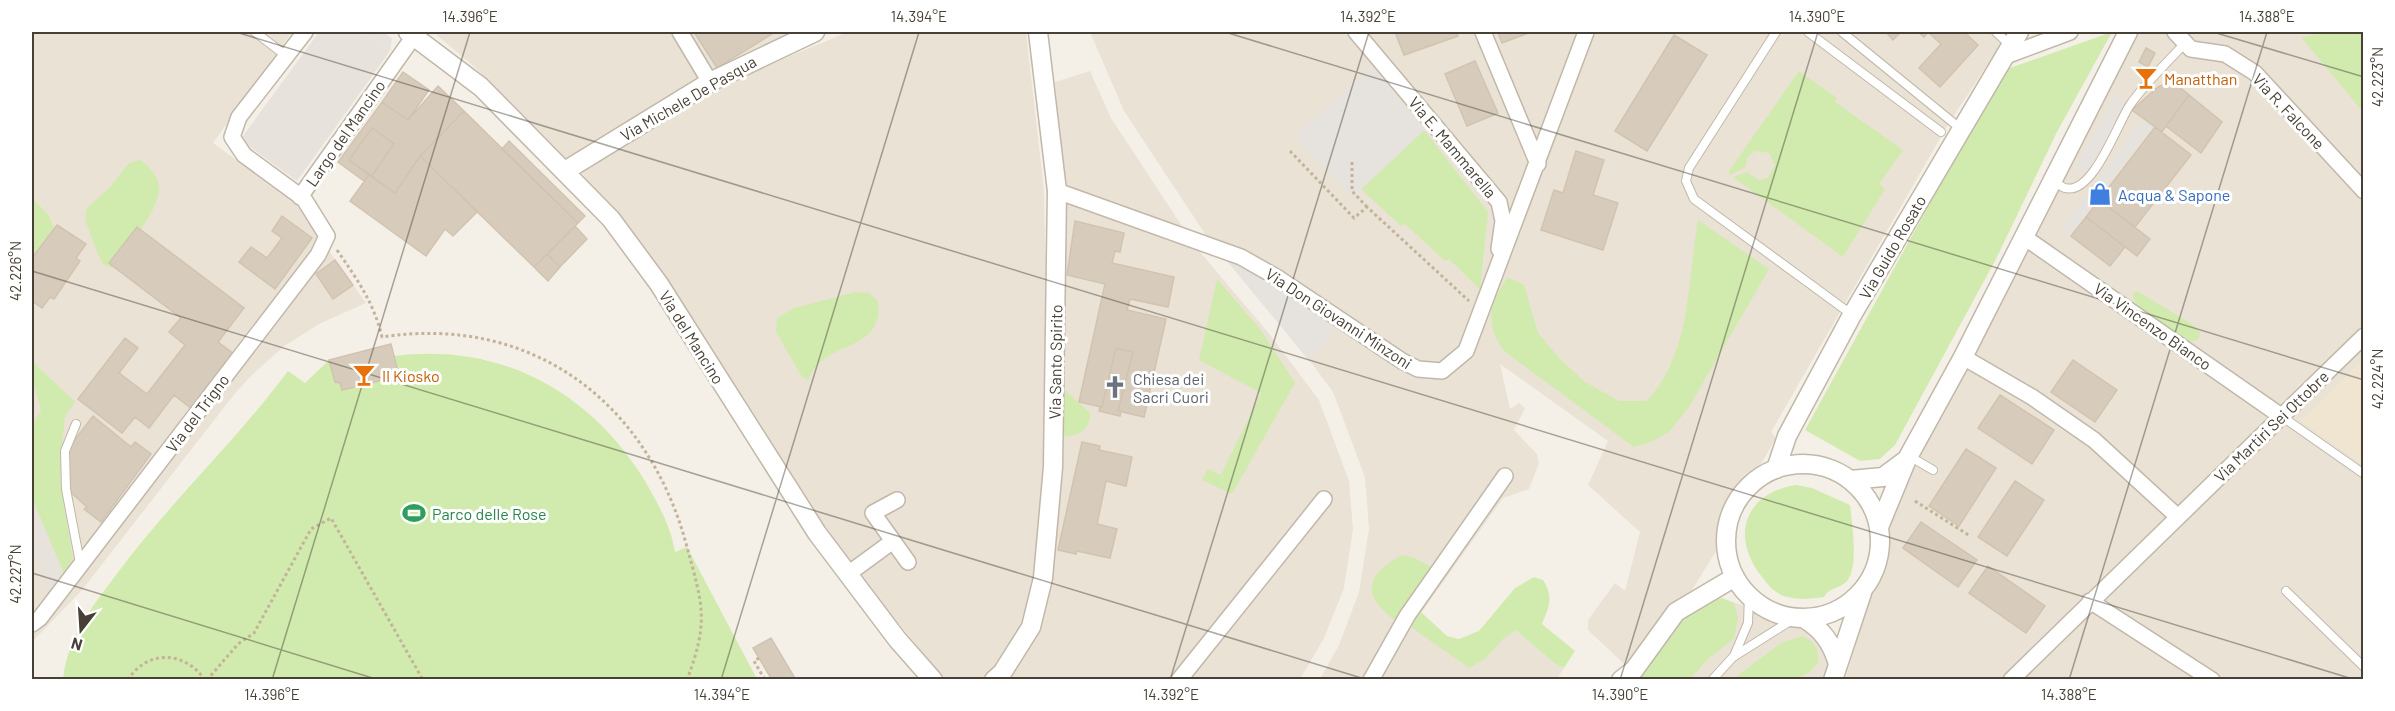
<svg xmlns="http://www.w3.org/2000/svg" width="2395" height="711" font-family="Barlow,sans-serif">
	<rect width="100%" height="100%" fill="#f5f0e7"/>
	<path fill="#e9e2d5" d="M32,32H292L213,143L295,203L366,303L319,324L283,347L253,374L236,392L82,590L32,642Z
		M433,32H797L748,55L566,163L477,69Z
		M848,32H1026L1044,191L1048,378L1044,487L1035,577L1024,621L1009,651L984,679H945L854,570L686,314L581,172L663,118L737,78Z
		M1090,32H2009L1949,123L1771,432L1776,438L1752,480L1739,489L1727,511L1721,543L1689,595L1624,664L1588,630V620L1615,583L1625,591L1640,532L1588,485L1608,441L1500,364L1510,409L1519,403L1525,408L1514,430L1537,454L1539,463L1529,489L1503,498L1411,627L1489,656L1498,642L1508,634L1517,631L1554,663L1564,668L1556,680L1320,679L1339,645L1359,592L1369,529L1365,477L1333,392L1284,326L1207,237L1124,111Z
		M2138,32H2363V679L1845,680L1875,583L1885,529L1916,460Z
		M1090,71L1111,118L1195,246L1271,336L1319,400L1349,481L1353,529L1344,588L1324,638L1300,679L1004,680L1046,601L1063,471V176L1055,82Z
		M1722,598L1804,627L1824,647L1828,671L1826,680H1636Z"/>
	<path fill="#e7e2dc" d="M319,32H361L390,51L297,181L240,140Z
		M32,498L64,574L50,593L32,550Z"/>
	<path fill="#efe5d1" d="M2363,359V465L2300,421Z"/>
	<path fill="#d1ebae" d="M2112,32L2057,132L1996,259L1895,445L1880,459L1860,461L1805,430L1962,145L2007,69Z
		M2332,32H2363V112L2301,37Z
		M1799,71L1837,98L1835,102L1903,150L1879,184L1885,189L1843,257L1733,177L1747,172L1759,180L1768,178L1775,165L1769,153L1755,151L1747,158L1746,167L1730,175L1729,171Z
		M1424,130L1488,212L1480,290L1449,259L1445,261L1405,224L1401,226L1361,189Z
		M140,160C173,183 156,205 140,231C130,247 128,256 114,269L103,264L97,252L85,220L87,208L109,188L129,163Z
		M32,198L48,214L54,228L32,258Z
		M1698,220L1769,269L1689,407L1669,432L1650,442L1634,447L1504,351C1484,322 1489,304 1508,277L1524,285L1538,333L1561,360L1585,382L1619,401H1647C1692,352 1687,281 1698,220Z
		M1217,279L1260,329L1295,383L1232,494L1202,480L1208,469L1221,475L1261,393L1199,360Z
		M2137,291L2195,326L2200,333L2198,340L2185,342C2169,331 2132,314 2133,293Z
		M856,292L869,293L878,301C885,355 821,339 809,380L802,377L776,332L777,318L794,308Z
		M391,344L394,356C500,342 590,391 645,481C658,504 671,526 675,552L687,547L757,679L63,680C67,637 94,604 119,571C171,501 236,441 288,371L305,383L329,360Z
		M32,361L75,402L65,416L61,457L64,507L73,558L64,574L32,498V425L41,411L32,376Z
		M1066,391L1090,413C1091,428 1078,438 1063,436V392Z
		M1796,485L1812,488L1850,505C1852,524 1859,567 1847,581C1840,589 1829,587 1824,597C1811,599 1799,600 1787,597C1775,594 1769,586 1762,577C1730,537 1744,493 1796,485Z
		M1402,555L1415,558L1432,568L1395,620C1361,596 1365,574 1402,555Z
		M1534,577L1543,580C1554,597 1549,607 1542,624L1575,651L1564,668L1554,663L1517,631C1503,636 1500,643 1490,654C1485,660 1476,664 1469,668L1411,627L1421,612L1447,636L1459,639L1479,631L1515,588Z
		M1722,598L1734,603L1738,618L1734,639L1709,658L1690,679L1636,680L1685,616L1700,604Z
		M1803,636C1816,643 1819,649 1818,663L1810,672L1796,679H1733L1781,643Z"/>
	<path fill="#e6e3df" d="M361,32H383L392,38L390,51Z
		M1371,65L1424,130L1354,196L1295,137Z
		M2115,95L2126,105L2085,176L2075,169Z
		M2140,122L2153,126L2070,236L2061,229Z
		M1222,255L1261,276L1338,325L1310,362Z"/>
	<path fill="#d7ccbc" stroke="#d2c3af" stroke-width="1.5" d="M694,32H775L717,68Z
		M1395,32H1456L1458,36L1404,55Z
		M1498,32H1531L1502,43Z
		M1886,32H1901L1893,40Z
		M1918,32H1964L1978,45L1940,87L1919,68L1941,44L1928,32L1924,37Z
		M1674,35L1707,55L1647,151L1615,131Z
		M2146,48L2155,53L2148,67L2139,62Z
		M1475,61L1498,113L1467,126L1445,74Z
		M403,72L429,90L408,120L382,102Z
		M2172,81L2222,122L2201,153L2166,126L2162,132L2132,110L2158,87Z
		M438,86L464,111L420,156L395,193L372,176L394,144L372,128L349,160L369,175L364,181L338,162L382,102L408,120Z
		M2189,95L2222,122L2201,153L2166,126Z
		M464,111L578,223L534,267L420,156Z
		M2155,127L2191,155L2135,227L2099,200Z
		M372,128L394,144L372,176L349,160Z
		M509,141L585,216L578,223L502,149Z
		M1576,151L1604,160L1593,195L1618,203L1603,250L1541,230L1554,190L1563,193Z
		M420,156L477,212L453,236L445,229L426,256L350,201L369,175L395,193Z
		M2099,200L2150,239L2137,256L2086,217Z
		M282,216L312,238L275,289L239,262L251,247L267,258L282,238L272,231Z
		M2086,217L2125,247L2110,266L2071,236Z
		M1075,221L1124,233L1120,252L1115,251L1112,263L1174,277L1168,307L1130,299L1127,310L1166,319L1144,417L1118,411L1133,352L1116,348L1102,407L1079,402L1105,284L1067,275Z
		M57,225L86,244L76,258L80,261L54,299L50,297L42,308L32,301V258Z
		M575,226L587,239L560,267L547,254Z
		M137,227L244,308L218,342L234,354L192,409L174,395L149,428L135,417L122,433L78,399L125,338L138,348L119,373L147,394L185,345L169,332L181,318L109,263Z
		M547,254L560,267L548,281L534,267Z
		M335,260L353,285L333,299L316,274Z
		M391,344L399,376L342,390L340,383L335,382L329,360Z
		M1116,348L1133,352L1118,411H1121L1120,416L1099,411L1100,407H1102Z
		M2073,360L2117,390L2095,422L2051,392Z
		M2000,395L2054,430L2032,464L1978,428Z
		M93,416L131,447L135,442L151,454L101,522L84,509L87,507L66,488L67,450Z
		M1082,442L1100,446L1099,450L1132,457L1126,486L1106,481L1097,524L1117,529L1110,558L1077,551L1076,554L1058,550Z
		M1966,449L1996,468L1959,526L1929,506Z
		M2015,481L2044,500L2007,556L1978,537Z
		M1921,522L1977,560L1958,587L1903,548Z
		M1988,566L2045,606L2026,633L1969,593Z
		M771,638L796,680H772L753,648Z"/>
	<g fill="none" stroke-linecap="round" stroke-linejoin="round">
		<g stroke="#c1b8a9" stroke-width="10">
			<path id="service" d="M255,32L285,55
				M1776,32L1689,168L1686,181L1694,199L1851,314
				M1808,32L1941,132
				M1842,32L1961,129
				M1996,32L2010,45
				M2053,181C2057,183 2061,187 2065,188C2093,196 2118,122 2130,105C2145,83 2167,63 2185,43
				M2281,416L2364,474
				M76,424L65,451L66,489L80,563
				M1909,456L1933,470
				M2286,591L2364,667
				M1734,656L1748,623L1749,596
				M1712,680L1733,657L1795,618"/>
		</g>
		<g stroke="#c1b8a9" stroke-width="18">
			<path id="minor" d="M680,32L710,82
				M1356,32L1499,202L1503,221L1499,249
				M1483,32L1538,164
				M2175,32L2191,49L2225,54L2255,73L2364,191
				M2003,57L2070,32
				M1057,191L1241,257L1278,278L1402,361L1418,369L1442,371L1466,351L1586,32
				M300,197L414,36
				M2024,237L2281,416
				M1963,357L2032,397L2094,440L2178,517
				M893,541L908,562
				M848,574L893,541L873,513L897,500
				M2090,601L2212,680
				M32,624L40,618L318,255L327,236L304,199L244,155L232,137L239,117L305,32
				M1179,680L1324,499
				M1371,680L1407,616L1505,476
				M2011,680L2364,336"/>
		</g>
		<g stroke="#c1b8a9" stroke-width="21">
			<path id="tertiary" d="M408,32L481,87L611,219L659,284L817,533L897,639L933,680
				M565,171L710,82L815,32
				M1726 541a77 77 0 1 1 154 0a77 77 0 1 1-154 0Z
				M1776,469L1787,436L1852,315L2019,32
				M1850,480L1883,477L1906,460
				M1879,527L1907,459L1963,357L2128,32
				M1803,618C1822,629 1832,643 1838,664
				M994,680L1002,673L1031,627L1043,578L1053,467L1057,191L1038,32
				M1621,680L1634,670L1676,612L1735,577
				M1833,680L1862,593"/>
		</g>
		<path stroke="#c3b39a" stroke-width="3" stroke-dasharray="3 3" stroke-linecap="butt" d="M1290,151L1354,218L1367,207L1469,301
			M1352,162V191L1367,207
			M337,250C357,279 374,303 382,337C533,314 649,403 687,547C703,606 709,621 687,680
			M1915,501L1970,536
			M759,658L754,661L765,680
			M128,680C147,649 185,651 205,680
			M207,680L238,644L254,633L311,529L331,518L423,680"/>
		<use href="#service" stroke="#fff" stroke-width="8"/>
		<use href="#minor" stroke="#fff" stroke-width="15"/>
		<use href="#tertiary" stroke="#fff" stroke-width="18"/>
	</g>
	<path fill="none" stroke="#484036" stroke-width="1.5" stroke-opacity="0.45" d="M236,32L2356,680M1225,32L2364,380M2213,32L2364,77M32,271L1368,680M32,573L379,680M272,680L470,32M721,680L919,32M1170,680L1369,32M1620,680L1818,32M2069,680L2267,32"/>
	<defs>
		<g id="bar-bare" transform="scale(1.8)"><path d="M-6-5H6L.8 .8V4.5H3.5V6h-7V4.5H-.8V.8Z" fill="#e8710a" stroke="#fff" stroke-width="2.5" paint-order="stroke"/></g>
		<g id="shop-bare" transform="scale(1.8)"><path d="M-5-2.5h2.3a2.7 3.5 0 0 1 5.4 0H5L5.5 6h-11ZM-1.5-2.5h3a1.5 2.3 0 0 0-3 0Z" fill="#3f7fe0" stroke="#fff" stroke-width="2.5" paint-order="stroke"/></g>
		<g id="church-bare" transform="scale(1.8)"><path d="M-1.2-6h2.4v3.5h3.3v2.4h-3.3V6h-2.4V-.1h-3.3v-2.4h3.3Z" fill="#6b7280" stroke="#fff" stroke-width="2.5" paint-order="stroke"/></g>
		<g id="stadium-bare" transform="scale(1.8)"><path d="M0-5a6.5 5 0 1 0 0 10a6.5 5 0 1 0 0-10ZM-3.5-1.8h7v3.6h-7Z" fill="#2e9e5b" stroke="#fff" stroke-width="2.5" paint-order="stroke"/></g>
	</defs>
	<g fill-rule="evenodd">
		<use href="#bar-bare" x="2146" y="78"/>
		<use href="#shop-bare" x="2100" y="194"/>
		<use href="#bar-bare" x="364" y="375"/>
		<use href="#church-bare" x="1115" y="387"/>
		<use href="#stadium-bare" x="414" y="513"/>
	</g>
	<g text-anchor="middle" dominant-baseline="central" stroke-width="6" stroke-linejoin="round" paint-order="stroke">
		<g font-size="16" fill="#c56008" stroke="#fff" text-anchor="start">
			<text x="2164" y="78">Manatthan</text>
			<text x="382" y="375">Il Kiosko</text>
		</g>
		<g font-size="16" fill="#484036" stroke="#fff">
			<text transform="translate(688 98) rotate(-30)">Via Michele De Pasqua</text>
			<text transform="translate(2289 111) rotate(47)">Via R. Falcone</text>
			<text transform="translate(345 133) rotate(-55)">Largo del Mancino</text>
			<text transform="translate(1453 147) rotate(50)">Via E. Mammarella</text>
			<text transform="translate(1892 247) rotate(-60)">Via Guido Rosato</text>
			<text transform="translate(1339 318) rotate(33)">Via Don Giovanni Minzoni</text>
			<text transform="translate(2153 326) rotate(35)">Via Vincenzo Bianco</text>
			<text transform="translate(692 337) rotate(58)">Via del Mancino</text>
			<text transform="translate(1055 362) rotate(-89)">Via Santo Spirito</text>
			<text transform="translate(197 413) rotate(-53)">Via del Trigno</text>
			<text transform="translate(2271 426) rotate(-44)">Via Martiri Sei Ottobre</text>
		</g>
		<g font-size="16" fill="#366cbe" stroke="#fff" text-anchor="start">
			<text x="2118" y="194">Acqua &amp; Sapone</text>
		</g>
		<g font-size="16" fill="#5b616d" stroke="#fff" text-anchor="start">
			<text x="1133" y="378">Chiesa dei<tspan x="1133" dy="18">Sacri Cuori</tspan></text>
		</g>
		<g font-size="16" fill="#27864d" stroke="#fff" text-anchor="start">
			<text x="432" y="513">Parco delle Rose</text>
		</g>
	</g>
	<rect width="2395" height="711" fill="none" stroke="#ffffff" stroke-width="66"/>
	<g transform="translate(81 630) rotate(197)" stroke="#ffffff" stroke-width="4.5" paint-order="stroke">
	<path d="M0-4.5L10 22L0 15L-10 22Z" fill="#484036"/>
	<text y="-9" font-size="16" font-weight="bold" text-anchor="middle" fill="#484036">N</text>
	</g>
	<rect x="33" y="33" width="2329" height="645" fill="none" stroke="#484036" stroke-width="2"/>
	<g font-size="15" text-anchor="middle" fill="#484036">
		<text x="470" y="22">14.396°E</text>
		<text x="919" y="22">14.394°E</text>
		<text x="1368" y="22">14.392°E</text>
		<text x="1817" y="22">14.390°E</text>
		<text x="2267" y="22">14.388°E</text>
		<text transform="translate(2378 77) rotate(-90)" y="5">42.223°N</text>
		<text transform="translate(16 271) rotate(-90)" y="5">42.226°N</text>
		<text transform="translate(2378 379) rotate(-90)" y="5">42.224°N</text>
		<text transform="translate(16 574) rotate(-90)" y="5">42.227°N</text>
		<text x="272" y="700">14.396°E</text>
		<text x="722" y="700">14.394°E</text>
		<text x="1171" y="700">14.392°E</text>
		<text x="1620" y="700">14.390°E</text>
		<text x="2069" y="700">14.388°E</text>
	</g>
</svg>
